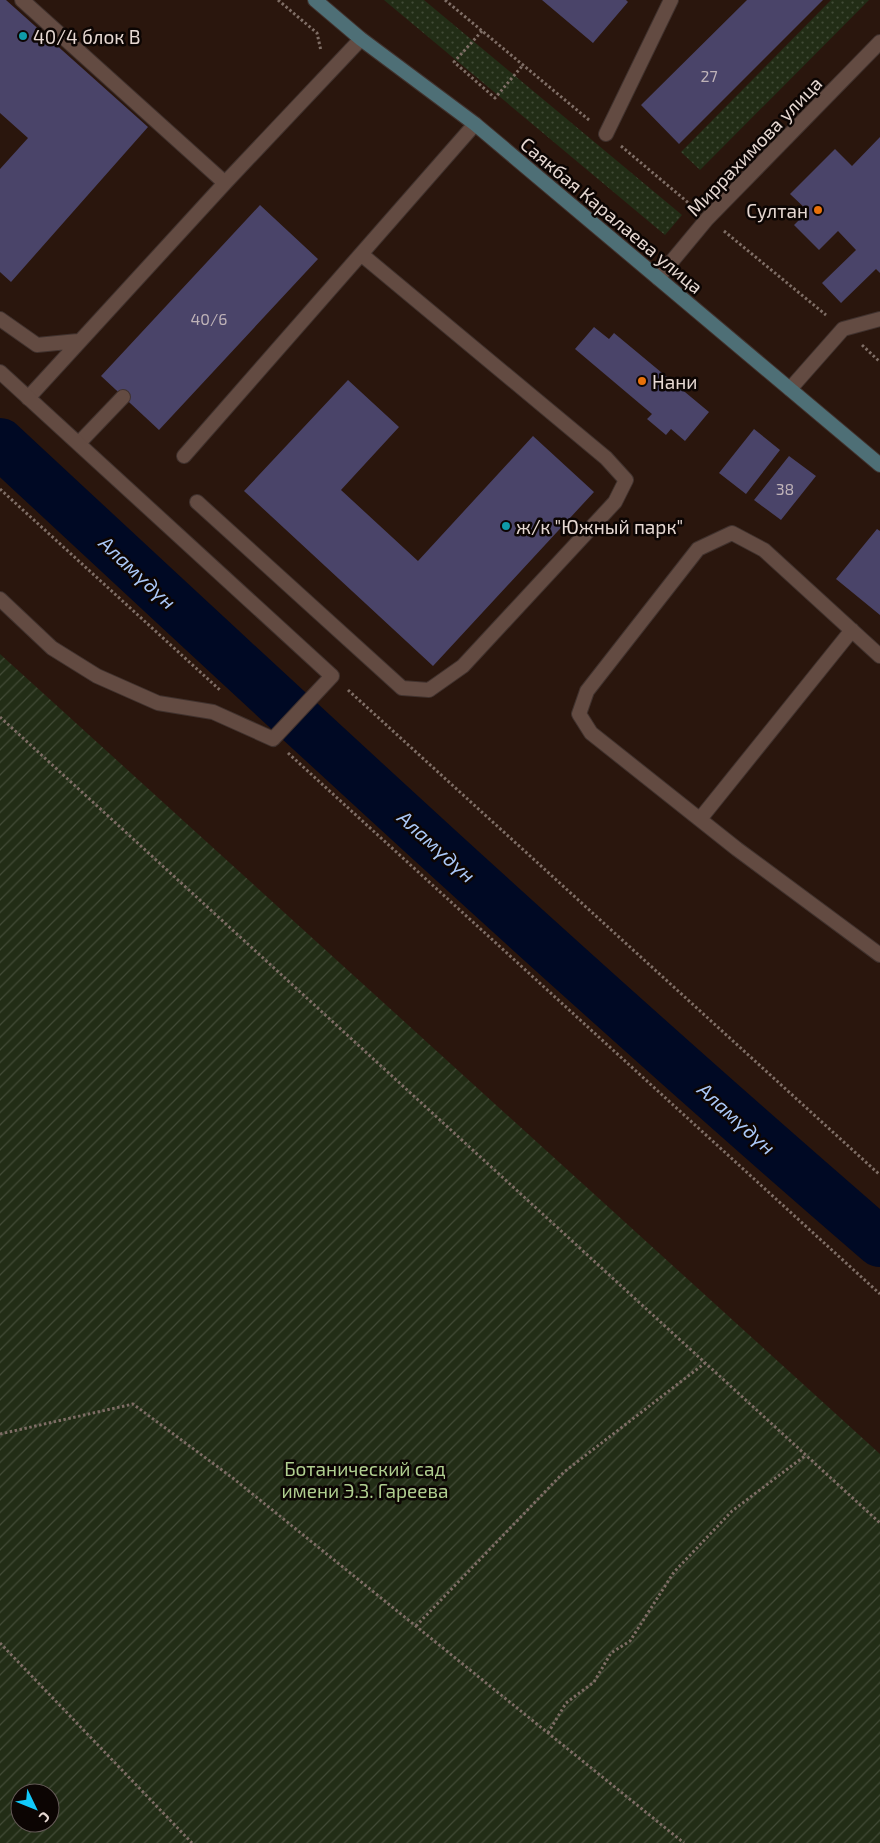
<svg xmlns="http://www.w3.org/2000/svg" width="880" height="1843" font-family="'Exo 2',sans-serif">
	<defs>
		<pattern id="grass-dots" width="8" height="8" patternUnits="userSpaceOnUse" patternTransform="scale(1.25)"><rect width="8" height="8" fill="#222d16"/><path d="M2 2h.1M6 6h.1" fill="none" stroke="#424b37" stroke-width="1.8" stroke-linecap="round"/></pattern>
		<pattern id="garden-furrows" width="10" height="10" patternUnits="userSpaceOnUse" patternTransform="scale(1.25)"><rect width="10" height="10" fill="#222d16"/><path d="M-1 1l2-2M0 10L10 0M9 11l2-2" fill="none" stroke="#424b37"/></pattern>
	</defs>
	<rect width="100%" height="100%" fill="#2a160d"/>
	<path fill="url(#grass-dots)" d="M384,0H424L682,215L665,235Z
		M831,0H869L700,170L681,152Z"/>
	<path fill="url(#garden-furrows)" fill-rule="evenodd" d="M0,654L880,1454V1843H0ZM20,1793H50V1823H20Z"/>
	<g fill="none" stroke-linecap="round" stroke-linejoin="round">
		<path stroke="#000924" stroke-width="50" d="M0,443C290,713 580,983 880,1242"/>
	</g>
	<path fill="#4a4469" d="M0,0H6L148,127L11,282L0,272V169L28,138L0,113Z
		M542,0H626L628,2L593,43Z
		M747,0H823L679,144L641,105Z
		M880,137V273L876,269L841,303L822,283L856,250L838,231L819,250L794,225L808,211L790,194L835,149L852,166Z
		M260,205L318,259L159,430L101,376Z
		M594,327L609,339L614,333L709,412L685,441L671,429L666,435L647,419L652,414L575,349Z
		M348,380L399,427L341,490L418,561L533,436L594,492L433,666L244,491Z
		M754,429L780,450L746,494L719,473Z
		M789,456L816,476L781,520L754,500Z
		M877,529L880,531V615L836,579Z"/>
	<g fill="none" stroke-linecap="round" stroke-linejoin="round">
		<g stroke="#40322e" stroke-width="16">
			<path id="service" d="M22,0L225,183
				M606,134L671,0
				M0,319L37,345L78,341
				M790,389L843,329L880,319
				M28,398L225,183L361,39
				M79,443L123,397
				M184,456L475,124
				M197,502L402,688L429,690L463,666L615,502L626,480L606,458L361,254
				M880,656L764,550L732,533L698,549L587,691L579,714L591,733L737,849L880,955
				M700,819L852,630"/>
		</g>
		<g stroke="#40322e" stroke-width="16">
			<path id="minor" d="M658,278L707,219L880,42
				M0,372L332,676L273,739L213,712L158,703L97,676L52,648L0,599"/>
		</g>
		<g stroke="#40322e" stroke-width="16">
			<path id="secondary" d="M315,0L361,39L475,124L880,465"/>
		</g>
		<path stroke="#7f6e66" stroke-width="3" stroke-dasharray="2.5 2.5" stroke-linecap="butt" d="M278,0L317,33L321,51
			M445,0L589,120
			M482,31L454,62L495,98L523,65
			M621,146L691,205
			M724,231L826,315
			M862,345L880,362
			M0,489L221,691
			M348,690L880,1175
			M0,717L880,1523
			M288,753L880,1294
			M0,1434L133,1404L234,1479L684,1843
			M416,1626L564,1472L705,1363
			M0,1643L192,1843
			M548,1733L566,1703L594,1682L611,1653L630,1641L674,1572L732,1511L806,1455"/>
		<use href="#service" stroke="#634b42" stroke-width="14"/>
		<use href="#minor" stroke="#634b42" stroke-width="14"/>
		<use href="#secondary" stroke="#4e6f76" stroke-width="14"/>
	</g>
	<g fill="#0f9aa8" stroke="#0c0503" stroke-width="2">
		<circle cx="23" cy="36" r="5"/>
		<circle cx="506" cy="526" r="5"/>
	</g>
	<g fill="#e8710a" stroke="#0c0503" stroke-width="2">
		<circle cx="818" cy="210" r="5"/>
		<circle cx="642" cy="381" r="5"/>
	</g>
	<g text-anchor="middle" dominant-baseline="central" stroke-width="5" stroke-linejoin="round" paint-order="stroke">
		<g font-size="16" fill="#bfb3b8">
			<text x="709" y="75">27</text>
			<text x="209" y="318">40/6</text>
			<text x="785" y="488">38</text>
		</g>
		<g font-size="19" fill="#e6d8d2" stroke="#0c0503" text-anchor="start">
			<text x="33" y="36">40/4 блок В</text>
			<text x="808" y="210" text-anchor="end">Султан</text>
			<text x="652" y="381">Нани</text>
			<text x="516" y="526">ж/к "Южный парк"</text>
		</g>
		<g font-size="19" fill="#e6d8d2" stroke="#0c0503">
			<text transform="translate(754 146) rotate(-46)">Миррахимова улица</text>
			<text transform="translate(612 215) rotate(40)">Саякбая Каралаева улица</text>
		</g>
		<g font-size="19" fill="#b0cf90" stroke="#0c0503">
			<text x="365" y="1468">Ботанический сад<tspan x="365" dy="22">имени Э.З. Гареева</tspan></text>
		</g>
		<g font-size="20" font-style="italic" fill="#abc8f7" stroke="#0c0503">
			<text transform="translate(138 572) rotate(43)">Аламүдүн</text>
			<text transform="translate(437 846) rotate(42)">Аламүдүн</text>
			<text transform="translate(737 1118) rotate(42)">Аламүдүн</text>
		</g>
	</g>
	<g transform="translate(35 1808) rotate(133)"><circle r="24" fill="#0c0503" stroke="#635956"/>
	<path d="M0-4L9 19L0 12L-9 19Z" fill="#12cafb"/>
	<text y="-8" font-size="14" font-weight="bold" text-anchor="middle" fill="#e6d8d2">С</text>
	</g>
</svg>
